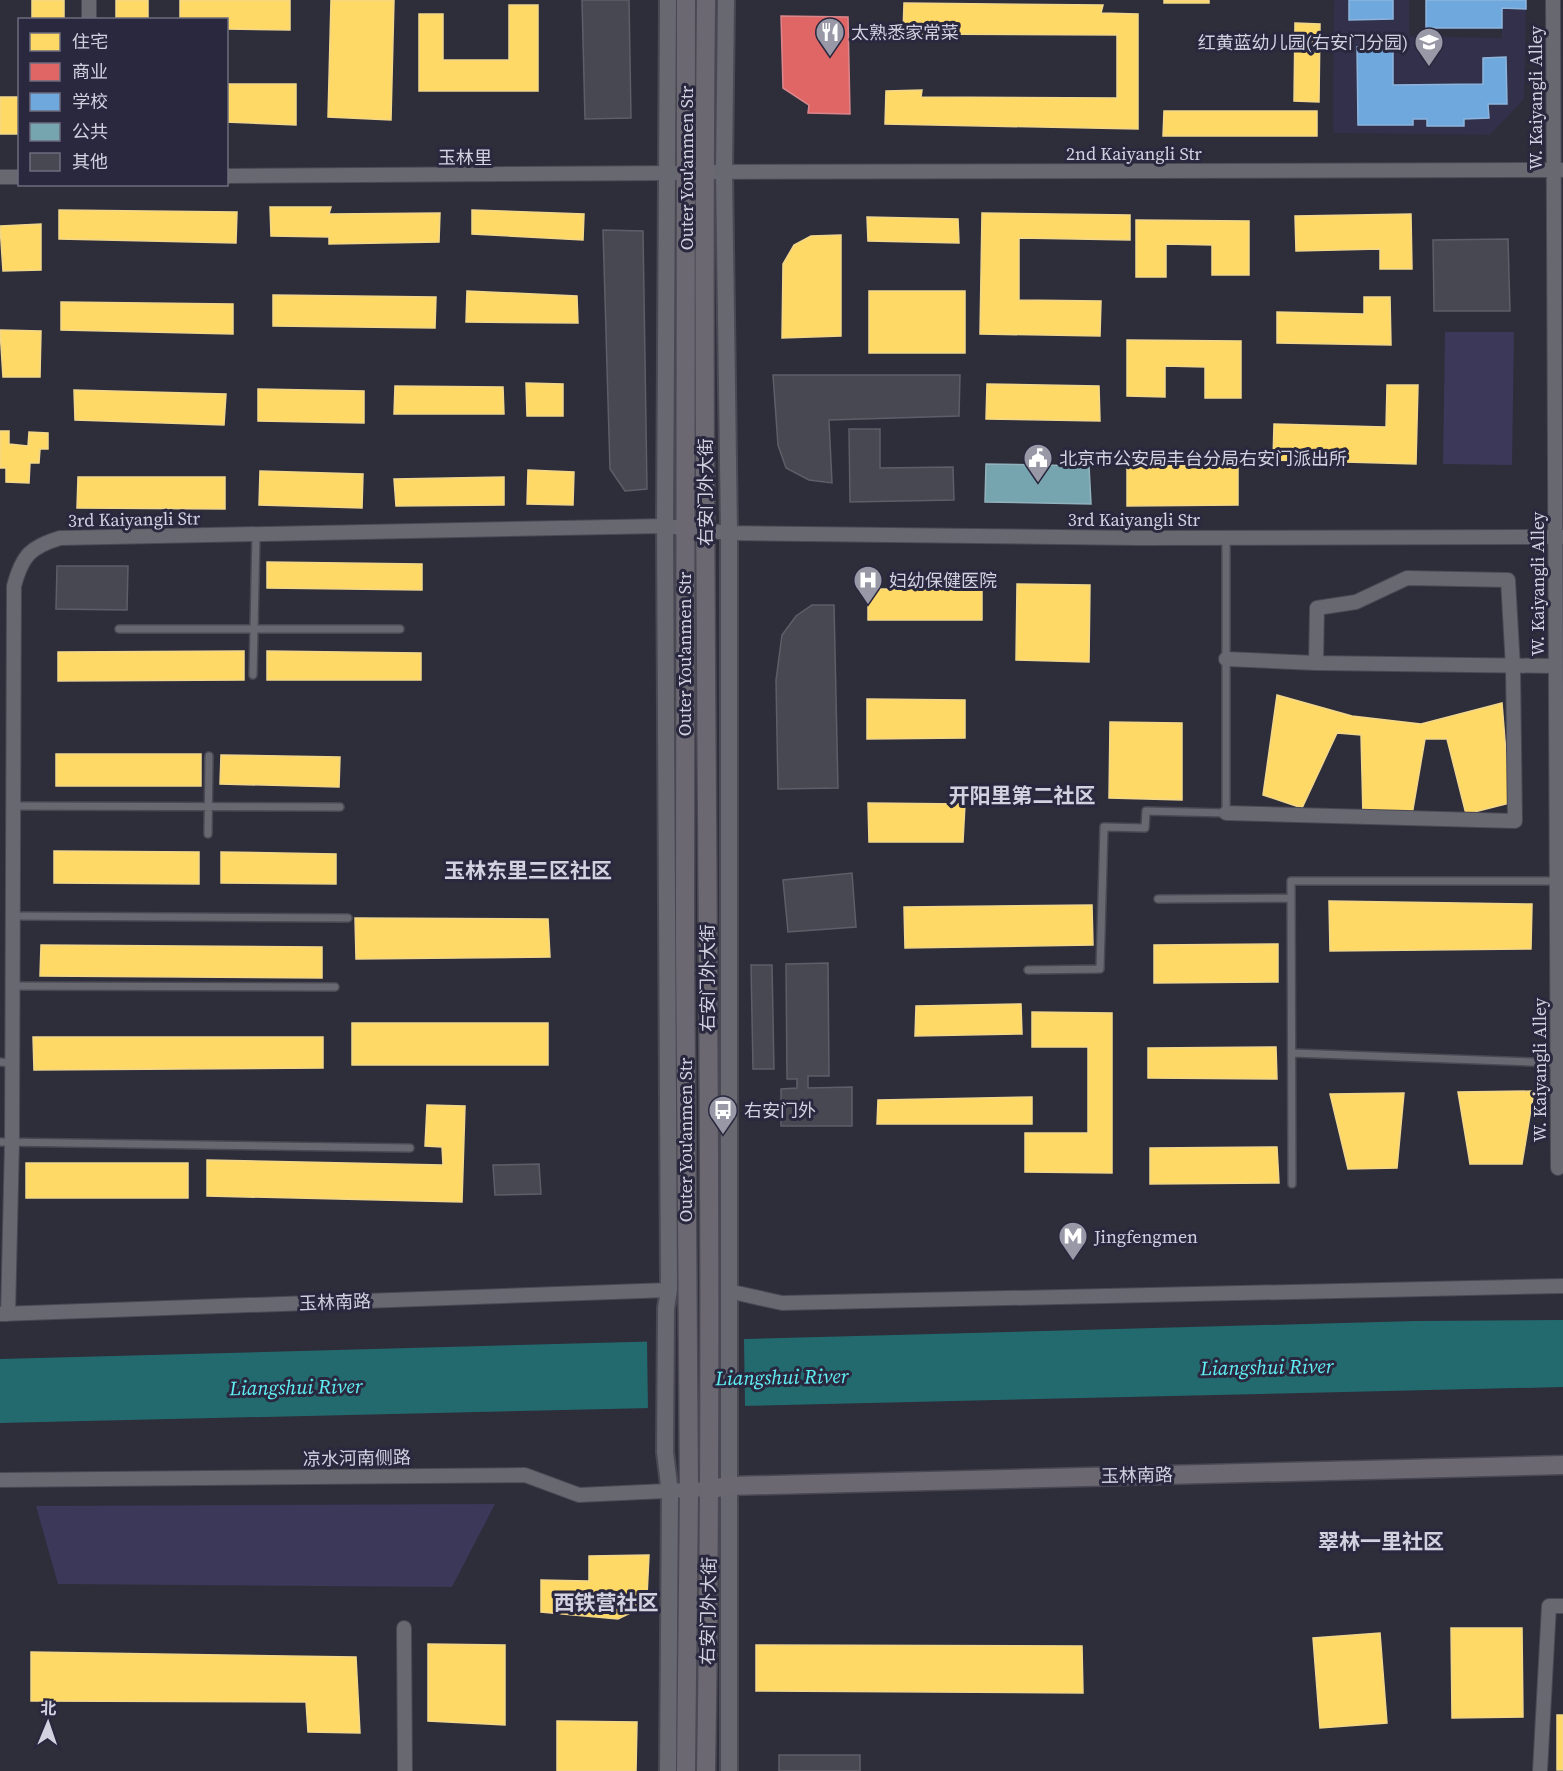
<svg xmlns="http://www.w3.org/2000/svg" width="1563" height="1771" font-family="'Source Serif 4','Noto Sans SC',serif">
	<rect width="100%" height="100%" fill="#2e2d3a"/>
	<path fill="#32304a" d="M1334,0H1409V36L1502,38V8L1526,9L1524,99L1490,135L1333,133Z"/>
	<path fill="#3b3859" d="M1445,332H1514L1512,465L1443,464Z
		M495,1504L452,1587L58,1584L36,1506Z"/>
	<path fill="#236a6e" d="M1563,1320V1387L0,1423V1359L1416,1321Z"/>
	<path fill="#2e2d3a" d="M744,1338L745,1408L648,1411L647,1340Z"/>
	<path fill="#ffd966" stroke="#f2d78b" stroke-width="1.5" d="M32,0H64V20H32Z
		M116,0H148V20H116Z
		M180,0H290V30L226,29V20H180Z
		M331,0H394L391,120L328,117Z
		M1164,0H1209V3H1164Z
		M904,3L1103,5L1101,13L1138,14V129L885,124L886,91L922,90L921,97L1117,98V35L903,34Z
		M509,5H538V91H419V14H443V60H509Z
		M1295,23L1320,24L1319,102L1294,101Z
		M226,84H296V125L226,122Z
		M0,97H20V134H0Z
		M1164,111H1317V136H1163Z
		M270,207H331L329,214L440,213L439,242L329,244V237L271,236Z
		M59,210L237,212L236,243L59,239Z
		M472,210L584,214L583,240L472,234Z
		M982,213L1130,215V240L1019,238V300L1101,301L1100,336L980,334Z
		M1411,214L1412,269H1380V249L1296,251L1295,216Z
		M867,217L958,219L959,243L868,241Z
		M1136,220L1249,221V275H1212V245L1166,244V277H1136Z
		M41,224V270L3,271L0,226Z
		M841,235V336L782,338L783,264L794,245L811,236Z
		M467,291L577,296L578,323L466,322Z
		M869,291H965V353H869Z
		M273,295L436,297L435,328L273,326Z
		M1364,297H1390L1391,345L1277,343V312L1364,314Z
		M61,302L233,304V334L61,330Z
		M0,330L41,331L40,377H3Z
		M1127,340L1241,341V398H1205V367L1165,366V397L1127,396Z
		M526,383L563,384V416H527Z
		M987,384L1099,386L1100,421L986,419Z
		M1387,385H1418L1416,464L1273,460L1274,424L1386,427Z
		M395,386L503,387L504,414H394Z
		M258,389L364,391V423L258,421Z
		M74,390L226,394L224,425L75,420Z
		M0,431H9V444L28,446L29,432L48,433V449H40L39,463H30L29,483L6,482V468H0Z
		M1238,465V505L1127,506V466Z
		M528,470L574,472L573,505L527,504Z
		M260,471L363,474L362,508L259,505Z
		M78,477H225V509L77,508Z
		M504,477V505L396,506L394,479Z
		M267,562L422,564V590L267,588Z
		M1017,584L1090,585L1089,662L1016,660Z
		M868,589H982V620H868Z
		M244,651V680L58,681V652Z
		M267,651L421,653V680H267Z
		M1277,695L1352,716L1421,724L1502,703L1510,803L1466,814L1447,739H1425L1412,815L1363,816L1361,735L1337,733L1302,808L1263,795Z
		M867,699L965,700V738L867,739Z
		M1110,722L1182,723V800L1109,798Z
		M56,754H201V786H56Z
		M221,755L340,757L339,787L220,784Z
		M868,803L965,804L963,842H869Z
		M54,851L199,852V884L54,883Z
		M221,852L336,854V884L221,883Z
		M1329,901L1532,904L1531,949L1330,951Z
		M1092,905L1093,945L905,948L904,907Z
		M355,918L548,919L550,957L356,959Z
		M1278,944V982L1154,983V945Z
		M41,945L322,947V978L40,976Z
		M1021,1004L1022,1034L915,1036L916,1006Z
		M1032,1012L1112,1013V1173L1025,1172V1133H1088V1047H1032Z
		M352,1023H548V1065H352Z
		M33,1037H323V1068L34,1070Z
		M1276,1047L1277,1079L1148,1078V1048Z
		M1534,1091L1522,1164H1470L1458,1092Z
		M1404,1093L1397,1168L1348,1169L1330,1094Z
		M1032,1097V1124H877L878,1100Z
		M427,1105L465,1106L462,1202L207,1196V1160L443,1165L442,1147L425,1146Z
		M1277,1147L1279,1183L1150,1184V1148Z
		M26,1163H188V1198H26Z
		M649,1555L647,1596L637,1610L618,1619L541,1612V1580L589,1581V1556Z
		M1451,1628H1522L1523,1717L1452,1718Z
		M1380,1633L1387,1723L1320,1728L1313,1638Z
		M428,1644L505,1645V1725L428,1721Z
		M756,1645L1082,1646L1083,1693L756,1691Z
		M31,1652L356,1657L360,1733L308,1732L306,1702L31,1701Z
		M1557,1715H1563V1770H1557Z
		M557,1721L637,1722L636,1771H557Z"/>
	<path fill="#e06666" stroke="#dc868b" stroke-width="1.5" d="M781,16L848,17L850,114L808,113L809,105L783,88Z"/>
	<path fill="#6fa8dc" stroke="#8db4dd" stroke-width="1.5" d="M1349,0H1393V19L1349,20Z
		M1426,0H1526V9L1502,8V28H1426Z
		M1357,47H1393V85L1483,84V58L1506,57L1507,104H1488L1489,118L1464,119V126H1427V119H1413V125H1358Z"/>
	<path fill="#76a5af" stroke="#92b2be" stroke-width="1.5" d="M986,464L1089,466L1091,504L985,502Z"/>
	<path fill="#484853" stroke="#5e5e69" stroke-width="1.5" d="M582,0H629L631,118L585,119Z
		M603,230L643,231L647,489L625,491L610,469Z
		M1508,239L1510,311H1434L1433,240Z
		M773,375H960L959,416L829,420L832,483L809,480L786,468L778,445Z
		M849,429H880V468L953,467L954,500L850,502Z
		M57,566H128L127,610L56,609Z
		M812,605H834L838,788L778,789L776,680L782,635L796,616Z
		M852,873L856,927L788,932L783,880Z
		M828,963L829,1076H808V1088L852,1087V1126H781V1089L797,1088V1079H787L786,964Z
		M751,965H772L774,1069H753Z
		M539,1164L541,1194L495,1195L493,1165Z
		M779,1755H860V1771H779Z"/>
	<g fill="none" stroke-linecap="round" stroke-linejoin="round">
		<g stroke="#494853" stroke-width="10">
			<path id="service" d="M119,629H400
				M253,675L256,535
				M13,806L340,807
				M208,834L209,756
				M1158,899L1291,898
				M11,916L348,918
				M1028,970L1100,969L1104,827L1145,828L1146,811L1226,813V537
				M11,986L335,987
				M1292,1053L1559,1063
				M0,1062L11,1063
				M0,1142L410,1148
				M1292,1184L1291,881H1556"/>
		</g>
		<g stroke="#494853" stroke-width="16">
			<path id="minor" d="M1553,0L1558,1168
				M89,20V0
				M695,172L1563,170
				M226,176L676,173
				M0,177H20
				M1226,659L1316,663L1317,608L1356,602L1407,578L1508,580L1513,667L1515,821L1226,813
				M1316,663L1554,666
				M728,1291L782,1303L1563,1286
				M0,1314L669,1290
				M8,1314L12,1142L14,586C22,556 30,547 60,538L665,526L729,533L1138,538L1563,537
				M0,1480L525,1475L579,1495L710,1489
				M404,1628L405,1771
				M1540,1771L1549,1606H1563"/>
		</g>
		<g stroke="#494853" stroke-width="20">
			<path id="tertiary" d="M726,0L724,171L729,533V1771
				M668,1771L670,1493L665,1452L666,1308L669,1290L665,526L668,0"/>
		</g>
		<g stroke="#494853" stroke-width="21">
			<path id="secondary" d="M686,0L685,941L689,1491L686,1771
				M710,1489L729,1486L1563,1465
				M706,1771C716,1181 700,590 706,0"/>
		</g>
		<use href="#service" stroke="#686871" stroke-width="7"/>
		<use href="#minor" stroke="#686871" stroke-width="14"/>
		<use href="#tertiary" stroke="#686871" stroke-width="16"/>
		<use href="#secondary" stroke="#6b6871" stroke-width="18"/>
	</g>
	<defs>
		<g id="restaurant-pin" transform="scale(1.5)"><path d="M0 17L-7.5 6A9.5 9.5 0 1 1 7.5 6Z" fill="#9998a6" stroke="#2a283f"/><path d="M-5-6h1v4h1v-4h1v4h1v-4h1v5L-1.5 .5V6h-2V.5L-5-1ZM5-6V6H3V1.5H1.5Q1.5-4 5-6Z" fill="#fff"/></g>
		<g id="school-pin" transform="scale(1.5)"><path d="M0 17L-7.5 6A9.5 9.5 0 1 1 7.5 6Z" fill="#9998a6" stroke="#2a283f"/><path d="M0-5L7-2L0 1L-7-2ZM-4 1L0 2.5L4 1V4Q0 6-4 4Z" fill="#fff"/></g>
		<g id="civic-pin" transform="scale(1.5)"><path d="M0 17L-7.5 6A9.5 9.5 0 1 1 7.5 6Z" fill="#9998a6" stroke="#2a283f"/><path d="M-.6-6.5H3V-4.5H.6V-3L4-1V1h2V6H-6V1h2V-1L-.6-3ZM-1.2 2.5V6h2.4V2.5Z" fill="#fff"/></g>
		<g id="hospital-pin" transform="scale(1.5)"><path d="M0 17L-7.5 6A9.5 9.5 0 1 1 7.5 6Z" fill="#9998a6" stroke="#2a283f"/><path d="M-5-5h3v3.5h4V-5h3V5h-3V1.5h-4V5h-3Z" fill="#fff"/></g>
		<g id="bus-pin" transform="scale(1.5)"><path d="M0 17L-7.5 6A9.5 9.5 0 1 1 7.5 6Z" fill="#9998a6" stroke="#2a283f"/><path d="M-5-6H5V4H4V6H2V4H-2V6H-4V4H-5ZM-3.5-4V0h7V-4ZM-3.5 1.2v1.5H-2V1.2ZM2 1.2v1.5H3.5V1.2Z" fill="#fff"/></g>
		<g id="metro-pin" transform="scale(1.5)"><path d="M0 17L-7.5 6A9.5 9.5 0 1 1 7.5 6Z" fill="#9998a6" stroke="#2a283f"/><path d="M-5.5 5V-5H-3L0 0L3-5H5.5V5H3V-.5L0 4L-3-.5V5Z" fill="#fff"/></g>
	</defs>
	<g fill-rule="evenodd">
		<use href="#restaurant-pin" x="830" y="32"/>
		<use href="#school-pin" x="1429" y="42"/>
		<use href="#civic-pin" x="1038" y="458"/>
		<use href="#hospital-pin" x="868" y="580"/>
		<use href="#bus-pin" x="723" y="1110"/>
		<use href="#metro-pin" x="1073" y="1236"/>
	</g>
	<g text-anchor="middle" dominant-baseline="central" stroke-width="6" stroke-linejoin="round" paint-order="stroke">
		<g font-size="18" fill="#d2d1e0" stroke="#2a283f" text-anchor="start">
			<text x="851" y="32">太熟悉家常菜</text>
			<text x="1408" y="42" text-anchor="end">红黄蓝幼儿园(右安门分园)</text>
			<text x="1059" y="458">北京市公安局丰台分局右安门派出所</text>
			<text x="889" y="580">妇幼保健医院</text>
			<text x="744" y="1110">右安门外</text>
			<text x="1094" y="1236">Jingfengmen</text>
		</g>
		<g font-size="18" fill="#d2d1e0" stroke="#2a283f">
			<text transform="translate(1535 98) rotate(-90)">W. Kaiyangli Alley</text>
			<text x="1134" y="153">2nd Kaiyangli Str</text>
			<text x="465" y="157">玉林里</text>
			<text transform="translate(686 168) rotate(-90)">Outer You'anmen Str</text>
			<text transform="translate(705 492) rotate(-90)">右安门外大街</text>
			<text transform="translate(134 519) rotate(-1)">3rd Kaiyangli Str</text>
			<text x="1134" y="519">3rd Kaiyangli Str</text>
			<text transform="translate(1537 584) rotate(-90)">W. Kaiyangli Alley</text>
			<text transform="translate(684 654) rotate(-90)">Outer You'anmen Str</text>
			<text transform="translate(707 978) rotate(-90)">右安门外大街</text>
			<text transform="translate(1539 1070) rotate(-90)">W. Kaiyangli Alley</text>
			<text transform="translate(685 1140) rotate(-90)">Outer You'anmen Str</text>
			<text transform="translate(335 1302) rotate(-2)">玉林南路</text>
			<text transform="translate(357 1458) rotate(-1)">凉水河南侧路</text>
			<text transform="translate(1137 1475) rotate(-1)">玉林南路</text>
			<text transform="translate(708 1611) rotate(-89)">右安门外大街</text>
		</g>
		<g font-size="20" font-style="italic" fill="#60eff4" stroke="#2a283f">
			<text transform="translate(1267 1367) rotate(-1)">Liangshui River</text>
			<text transform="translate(782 1377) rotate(-1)">Liangshui River</text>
			<text transform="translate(296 1387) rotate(-1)">Liangshui River</text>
		</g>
		<g font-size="21" font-weight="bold" fill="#d2d1e0" stroke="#2a283f">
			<text x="1022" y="795">开阳里第二社区</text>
			<text x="528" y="870">玉林东里三区社区</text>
			<text x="1381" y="1541">翠林一里社区</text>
			<text x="606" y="1602">西铁营社区</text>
		</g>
	</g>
	<rect x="18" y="18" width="210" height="168" fill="#2a283f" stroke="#6d6c7f" stroke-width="1.5"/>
	<rect x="30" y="33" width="30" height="18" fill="#ffd966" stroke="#6d6c7f" stroke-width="1.5"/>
	<text x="72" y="48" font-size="18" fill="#d2d1e0">住宅</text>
	<rect x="30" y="63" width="30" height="18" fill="#e06666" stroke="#6d6c7f" stroke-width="1.5"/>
	<text x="72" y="78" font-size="18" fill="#d2d1e0">商业</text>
	<rect x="30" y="93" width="30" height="18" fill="#6fa8dc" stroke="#6d6c7f" stroke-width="1.5"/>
	<text x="72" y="108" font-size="18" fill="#d2d1e0">学校</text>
	<rect x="30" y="123" width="30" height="18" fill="#76a5af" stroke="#6d6c7f" stroke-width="1.5"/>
	<text x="72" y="138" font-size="18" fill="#d2d1e0">公共</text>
	<rect x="30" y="153" width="30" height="18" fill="#484853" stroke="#6d6c7f" stroke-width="1.5"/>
	<text x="72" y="168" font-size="18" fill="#d2d1e0">其他</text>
	<g transform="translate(48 1723) rotate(2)" stroke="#2a283f" stroke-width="4.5" paint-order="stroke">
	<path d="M0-4.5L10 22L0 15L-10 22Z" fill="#d2d1e0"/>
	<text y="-9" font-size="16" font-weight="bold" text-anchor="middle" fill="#d2d1e0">北</text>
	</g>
</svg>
